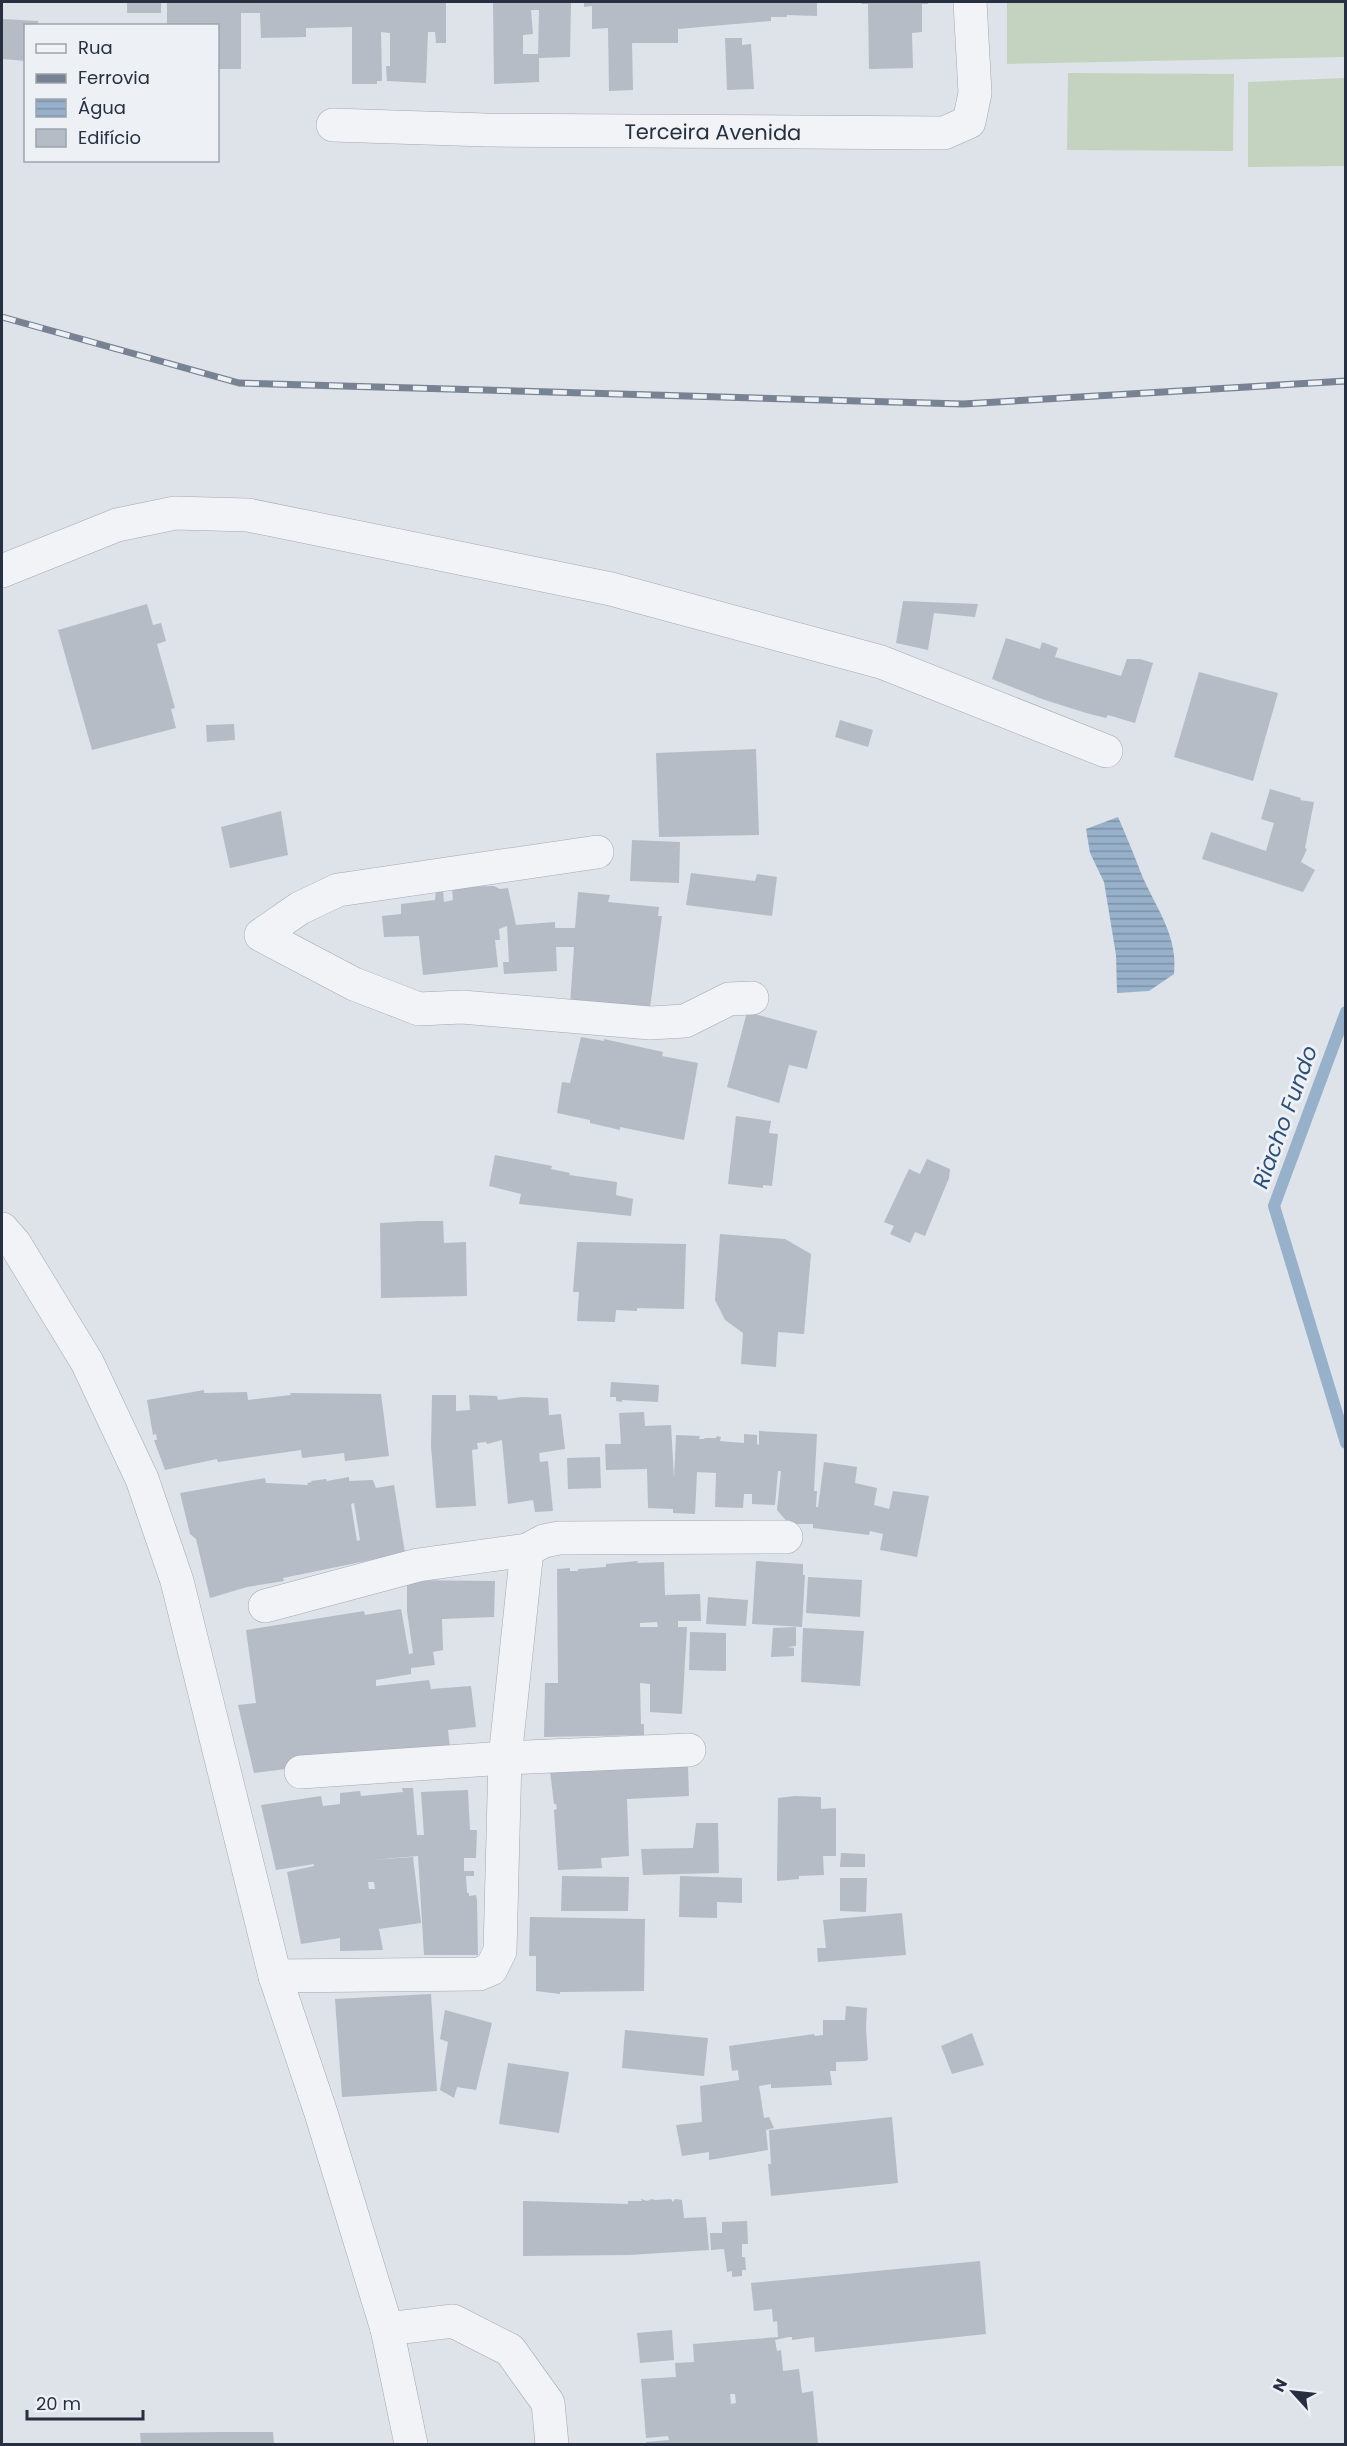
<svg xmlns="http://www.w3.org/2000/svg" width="1347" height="2446" font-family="Poppins,sans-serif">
	<defs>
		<pattern id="water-rules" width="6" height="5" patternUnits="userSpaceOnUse" patternTransform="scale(1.5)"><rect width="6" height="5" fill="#97b1cb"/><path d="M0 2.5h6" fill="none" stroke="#7b90a6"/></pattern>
	</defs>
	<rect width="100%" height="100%" fill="#dee2e9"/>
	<path fill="#c4d3bf" d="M1007,2H1345V57L1007,64Z
		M1068,73L1234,74L1233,151L1067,150Z
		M1345,78V166L1248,167V82Z"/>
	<path fill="url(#water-rules)" d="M1118,817C1127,837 1135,858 1143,878C1158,911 1178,937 1174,974L1149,991L1117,993L1116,955L1104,882L1090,853L1086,829Z"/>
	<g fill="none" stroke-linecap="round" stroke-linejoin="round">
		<path stroke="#97b1cb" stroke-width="12" d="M1346,1012L1274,1206L1346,1443"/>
	</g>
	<path fill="#b5bcc6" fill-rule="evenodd" d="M127,2H161V13H127Z
		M167,2H446V43H436L435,32H428L426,83L387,81L386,66H390V33L381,32L382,81H377V84H352V27L306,28V37L261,38L260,13H241V69H218V26H167Z
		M493,2H571L570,57L539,58V82L494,84ZM531,10H539L538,54H523V35L533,34Z
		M584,2H817V16L787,15V17H771V21L678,29V43H632L633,90L609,91L608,28L592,29V6L584,7Z
		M862,2H928V4H922V32L912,33L913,68L869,69L868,4H861Z
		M2,19L38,21V26H26V61L2,59Z
		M725,38H742V45L751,44L754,89L727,90Z
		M903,601L978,604L975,617L934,613L928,650L896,643Z
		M147,604L153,625L161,623L166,641L157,644L175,708L171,709L176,728L92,750L58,630Z
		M1006,638L1040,649L1042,642L1058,648L1055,657L1121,676L1127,659H1140L1153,663L1135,723L1108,715L1106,718L1086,713L1042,699L992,679Z
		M1199,672L1278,693L1253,781L1174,757Z
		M840,720L873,730L868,747L835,737Z
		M234,724L235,740L207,742L206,725Z
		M756,749L759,835L659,837L656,753Z
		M1270,789L1301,798L1300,800L1314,802L1305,848L1307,849L1301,862L1315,870L1303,892L1202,859L1211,832L1266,851L1274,823L1261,819Z
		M281,811L288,855L230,868L221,827Z
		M632,840L680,842L679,883L630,881Z
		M691,873L755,881L757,874L777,877L772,916L686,905Z
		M494,886L500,889L508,888L516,925L555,922V928H575L578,892L610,895L608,902L659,907L658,916H662L650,1008L570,1005L574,947H556L557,971L504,974L503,962H509L507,926L499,929L500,940H495L498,967L423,975L419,936L384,937L382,916L401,914V904L435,900L436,890H443L444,902L453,900L452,887Z
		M747,1012L817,1031L807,1069L789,1065L779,1103L727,1087Z
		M581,1037L604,1041V1039L663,1052L662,1056L698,1063L684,1140L620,1127V1130L590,1123V1120L557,1113L562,1082L570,1083Z
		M736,1116L771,1121L769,1133L778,1134L772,1186L763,1185V1188L728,1184Z
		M495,1155L552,1166L551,1169L570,1173L569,1175L617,1182L616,1195L633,1199L631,1216L519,1204L521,1194L489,1186Z
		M927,1159L950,1169L949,1178L925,1236L915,1232L910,1243L890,1234L894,1226L884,1222L909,1169L920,1174Z
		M419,1221H443L444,1243L466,1242L467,1296L381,1298L380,1223Z
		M720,1234L785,1239L811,1254L804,1334L778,1332L776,1367L741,1364L743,1333L725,1320L715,1300Z
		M577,1242L686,1244L684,1309L637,1308V1311L616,1310L615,1322L577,1321L579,1292H573Z
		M611,1382L659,1385L658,1402L622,1400V1402L616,1401V1397H610Z
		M204,1390V1393L247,1392L248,1400L291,1395L290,1393L381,1394L389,1456L345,1461L344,1453L302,1458L301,1450L218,1462L217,1459L165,1470L154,1440H157L156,1434L153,1435L147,1400Z
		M432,1395H456V1411L470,1410L469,1395L497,1396L498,1400L522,1397L548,1398L549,1415L561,1414L565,1449L539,1453L540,1462L548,1461L553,1511L535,1512L533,1500L508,1504L502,1440L487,1444L486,1442L477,1443L478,1449L472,1450L476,1506L436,1508L431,1446Z
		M644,1412L645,1426L671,1425L674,1478L676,1435L700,1436L699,1439H704L705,1438H716L717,1436L721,1437L720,1441L744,1443V1434L757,1435V1444L759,1445V1431L817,1434L814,1491H817L816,1507H818L824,1462L857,1467L855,1483L877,1488L874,1505L889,1509L893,1491L929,1496L917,1557L880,1550L883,1534L870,1531L869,1535L813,1528V1524H789L777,1510L781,1471H778L775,1505L752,1504V1494H744L743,1508L715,1507L716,1473L697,1472L695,1514L673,1513V1509L648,1508L647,1469L606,1470L605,1444H621L619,1413Z
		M600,1457L601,1488L568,1489L567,1458Z
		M349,1477V1481L373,1480L376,1488L394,1485L405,1553L283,1578L284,1581L247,1587L210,1598L196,1539L190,1534L180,1493L265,1478L266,1483L308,1485L307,1483L312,1482L311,1481L326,1479L327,1481ZM354,1503L360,1540L357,1541L351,1504Z
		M638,1561L637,1563L664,1562L665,1595L700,1594L701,1621H678V1627H687L682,1714L650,1712V1684L640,1683L641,1724H644V1735L544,1737L545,1683H558L557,1569L570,1568V1571H578V1569L606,1567V1564ZM657,1622L658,1627H640V1623Z
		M756,1561L803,1564V1575H805L802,1627L752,1624Z
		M808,1577L862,1580L860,1617L806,1613Z
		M407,1580L495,1581L494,1617L442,1619L443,1650L433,1652L435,1665L411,1668V1674L376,1680V1686L429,1680L431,1689L471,1686L476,1727L448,1730L450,1748L254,1773L238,1705L256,1703L246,1630L364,1611L365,1615L401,1609L409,1654L413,1653L407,1611Z
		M708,1597L748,1600L746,1626L706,1624Z
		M796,1627V1646L787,1647L794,1648V1656L771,1657L773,1628Z
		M803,1628L864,1631L860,1686L801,1682Z
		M690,1632L726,1633V1671L689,1670Z
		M688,1766L689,1796L627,1799L629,1856L601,1858L602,1868L558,1870L554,1810L557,1809L556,1804H554L550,1771Z
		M402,1788H413L417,1835H424L421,1792L468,1790L470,1830H477L476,1858H464V1871H474V1876H466L467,1893H469V1896L476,1895L477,1900L478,1955H424L418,1856L372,1860L413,1857L421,1923L379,1929L383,1950L340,1951V1938L301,1944L287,1872L314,1866V1864L276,1870L261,1805L321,1796L323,1806L340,1804V1793L360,1791L361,1796L403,1792ZM368,1882H374L375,1889H369Z
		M795,1796L821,1797V1809L836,1808V1856H823L824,1875L799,1876V1879L777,1881L778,1798Z
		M696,1823H718L719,1873L643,1875L641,1849L693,1848Z
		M841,1853L865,1854V1867H840Z
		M562,1876L629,1877L628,1911H561Z
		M680,1876L742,1878V1903L717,1902V1918L679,1917Z
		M840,1878H867L866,1912L840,1911Z
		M902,1913L906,1955L818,1962L817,1948H826L823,1920Z
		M530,1917L645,1919L644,1991L560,1992V1994L536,1991V1956H529Z
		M431,1994L437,2091L342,2097L335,1999Z
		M846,2006L867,2008L866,2027L868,2059L866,2061L836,2062V2071H830L832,2085L774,2088H771V2084L759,2086L764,2118L769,2117L774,2128L766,2130L768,2150L709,2160V2152L682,2156L676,2125L702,2122L700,2086L739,2080L738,2070L732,2071L729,2046L814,2034L815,2036L823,2035V2020H845Z
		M445,2010L492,2023L476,2090L457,2087L454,2098L440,2090L448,2042L440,2039Z
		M625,2030L708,2038L704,2076L622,2068Z
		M972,2033L984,2065L952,2074L941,2046Z
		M508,2063L569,2072L559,2133L499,2124Z
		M892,2117L898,2183L771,2196L768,2164H771L769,2130Z
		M641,2199L647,2201L652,2199L655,2200L671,2199L673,2202L675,2199L682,2200L684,2218L706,2217L709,2250L629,2255L523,2256V2201L628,2204V2201H642Z
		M747,2221L748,2244H742V2257H745L746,2270H742V2276L732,2277V2271L727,2272L724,2249L711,2250L710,2233H722V2222Z
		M980,2261L986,2334L815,2352L814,2337L792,2340V2337H789L775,2340L777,2351L781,2350L783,2371L799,2369L802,2393L813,2391L818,2444H646V2442L669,2440L668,2436L646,2438L641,2379L676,2377L675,2363L694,2362L693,2344L778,2337L777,2321L773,2322L772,2309L754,2311L751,2283ZM730,2394H735L736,2403L731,2404Z
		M672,2330L674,2360L640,2363L637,2333Z
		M223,2432H273L274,2444H141L140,2433Z"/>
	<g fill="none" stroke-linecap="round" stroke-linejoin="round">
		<g stroke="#a3a9b3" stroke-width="34">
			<g id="minor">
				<path id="s1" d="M333,125L486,130L944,133L969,122L975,93L970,2"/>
				<path d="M2,571L117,525L175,513L248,515L611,589L881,662L1106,751"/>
				<path d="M597,852L338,890L300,908L261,935L354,984L419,1009L462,1007L650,1023L685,1021L729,999L752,998"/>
				<path d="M2,1229L15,1244L87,1362L142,1479L177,1581L275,1976L321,2113L387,2329L411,2444"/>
				<path d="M265,1606L418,1565L527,1550"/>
				<path d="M301,1772L505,1758L689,1750"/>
				<path d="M275,1976L479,1974L491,1969L500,1951L505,1758L527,1550L544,1541L559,1538L786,1537"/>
				<path d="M387,2329L453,2321L510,2350L548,2403L552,2444"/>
			</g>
		</g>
		<use href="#minor" stroke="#f1f3f7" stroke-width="33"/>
		<g stroke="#778293" stroke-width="7">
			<path id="rail" d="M2,317L239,383L963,404L1346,381"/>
		</g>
		<use href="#rail" stroke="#edf1f6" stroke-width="4.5" stroke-dasharray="14" stroke-linecap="butt"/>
	</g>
	<g text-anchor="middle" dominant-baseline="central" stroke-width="6" stroke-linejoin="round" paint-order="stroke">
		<g font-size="21" fill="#263040" stroke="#edf1f6">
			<text stroke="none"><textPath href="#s1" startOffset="380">Terceira Avenida</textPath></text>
		</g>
		<g font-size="22" font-style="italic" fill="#2e5076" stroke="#edf1f6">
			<text transform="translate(1285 1117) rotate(-70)">Riacho Fundo</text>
		</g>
	</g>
	<rect width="1347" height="2446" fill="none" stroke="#263040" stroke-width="6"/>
	<rect x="24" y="24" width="195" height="138" fill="#edf1f6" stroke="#9da4ad" stroke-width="1.5"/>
	<rect x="36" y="44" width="30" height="9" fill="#f1f3f7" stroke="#9da4ad" stroke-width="1.5"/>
	<text x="78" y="54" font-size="18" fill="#263040">Rua</text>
	<rect x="36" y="74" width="30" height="9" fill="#778293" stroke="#9da4ad" stroke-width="1.5"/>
	<text x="78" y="84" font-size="18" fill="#263040">Ferrovia</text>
	<rect x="36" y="99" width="30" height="18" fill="url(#water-rules)" stroke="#9da4ad" stroke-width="1.5"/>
	<text x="78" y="114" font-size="18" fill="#263040">Água</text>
	<rect x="36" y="129" width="30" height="18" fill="#b5bcc6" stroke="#9da4ad" stroke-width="1.5"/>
	<text x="78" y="144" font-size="18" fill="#263040">Edifício</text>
	<g transform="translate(1293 2392) rotate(297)" stroke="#edf1f6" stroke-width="4.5" paint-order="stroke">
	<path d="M0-4.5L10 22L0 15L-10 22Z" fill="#263040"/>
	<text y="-9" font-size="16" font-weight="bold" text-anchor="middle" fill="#263040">N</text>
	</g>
	<path d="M27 2410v9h116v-9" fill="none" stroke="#263040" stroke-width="3"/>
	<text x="36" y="2410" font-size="18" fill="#263040" stroke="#edf1f6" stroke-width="4.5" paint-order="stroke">20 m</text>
</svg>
